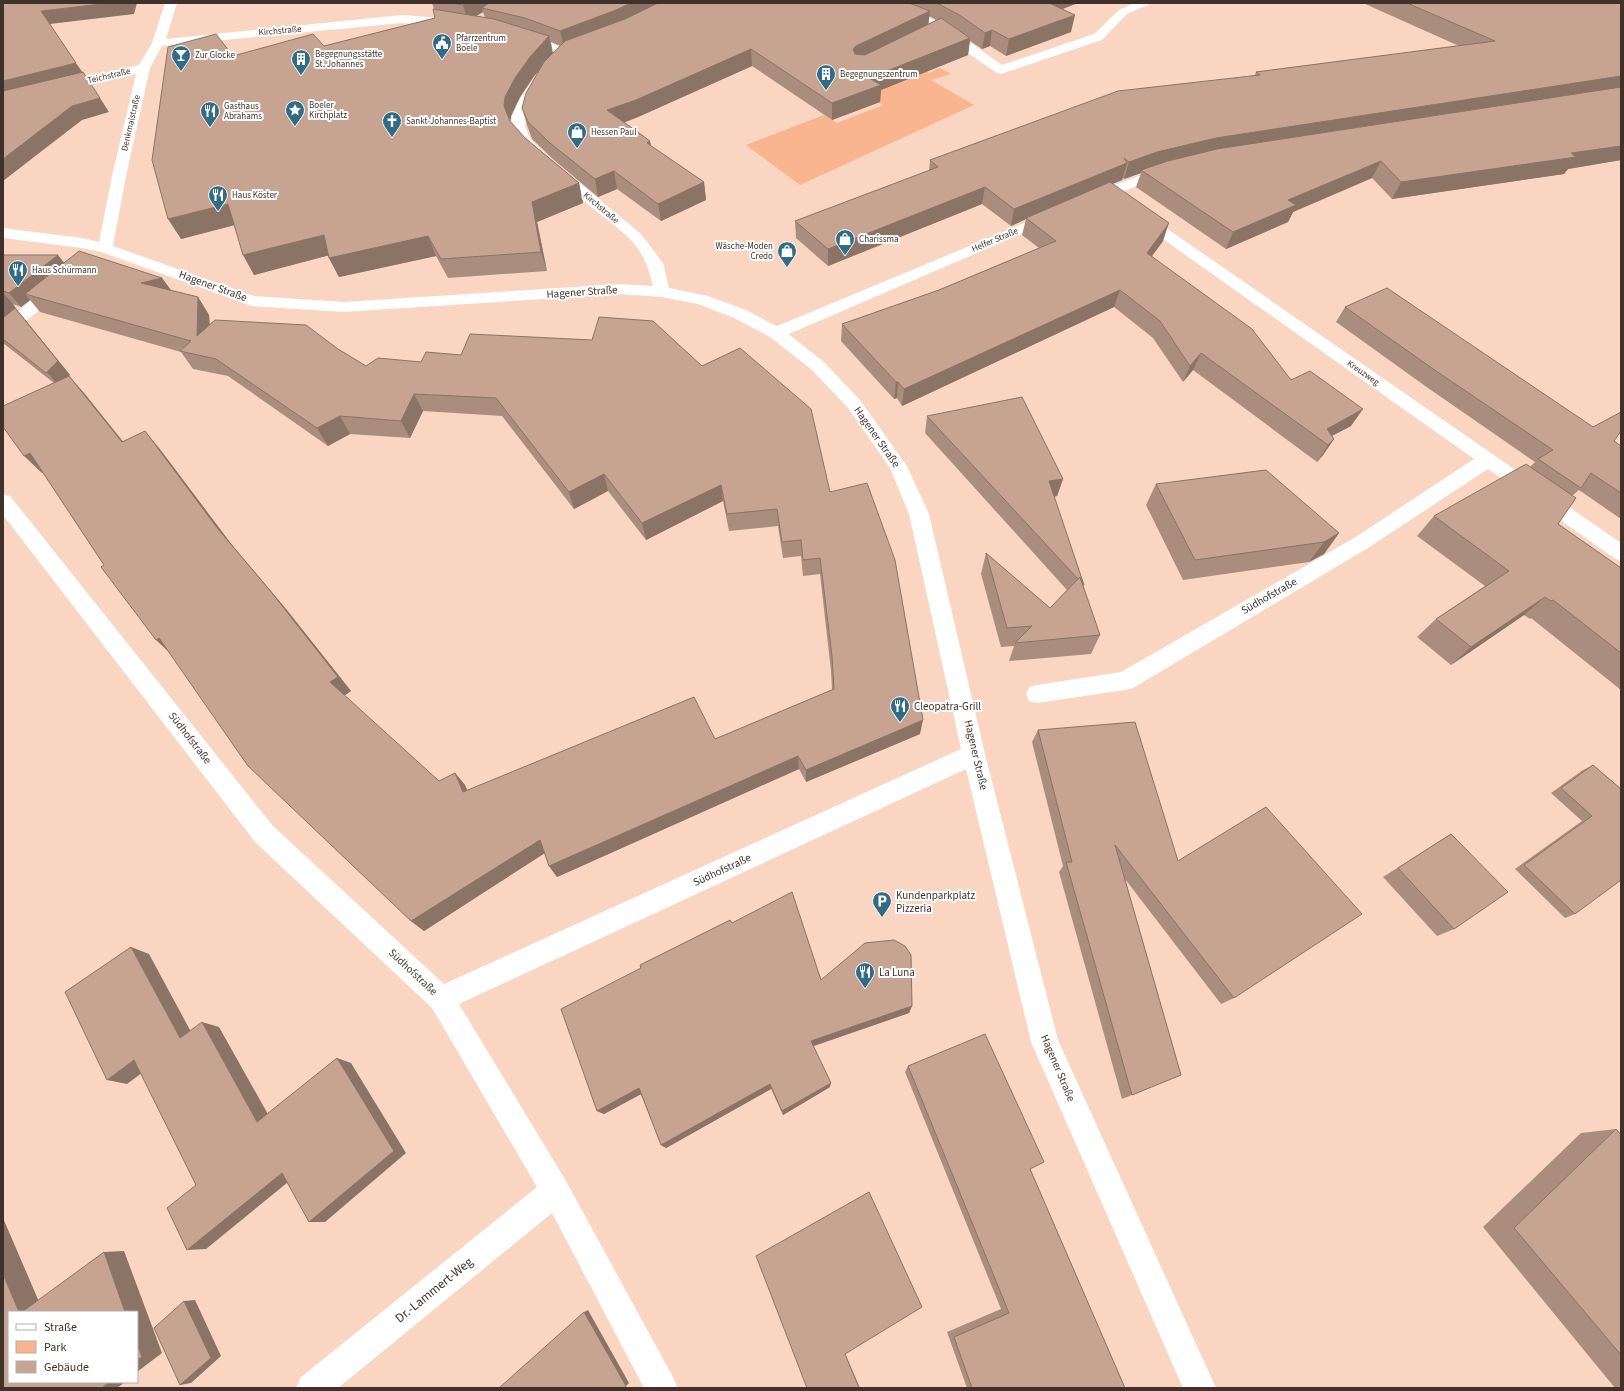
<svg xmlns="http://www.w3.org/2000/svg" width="1624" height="1391" font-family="'Source Sans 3',sans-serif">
	<rect width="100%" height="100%" fill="#fad6c2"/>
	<path fill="#f8b58f" d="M900,54L929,73L940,68L951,74L931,80L974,105L800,185L746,145L824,115L837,123L883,105L867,94Z"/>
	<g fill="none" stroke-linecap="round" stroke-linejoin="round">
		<path fill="#fff" fill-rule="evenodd" d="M874,3C923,3 964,39 1002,65L1094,34L1119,10L1134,3H1150L1148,5L1127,14L1102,40L1001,74L997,73L925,24L876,5Z
			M1487,453L1494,455L1496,460L1494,465L1368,548L1133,688L1125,690L1037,703L1029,701L1026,694L1029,687L1037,685L1121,672L1354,538L1480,455Z"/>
		<path fill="#fff" fill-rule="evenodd" d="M165,3H177L166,39L402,15L454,19L458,20L460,23L458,26L454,27L402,23L162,46L150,68L126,176L113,246L254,296L343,302L620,284L653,286C648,267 645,256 631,240C609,217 513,154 511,125C510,105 542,68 556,54L537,45L520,42L518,39L520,36C536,32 554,44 568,50L570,53L547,78L529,109L525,125L528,134L531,140L553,161L641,234L663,263L669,288L708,296L746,310L782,329L824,362L860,400L907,466L929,514L985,754L1058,1040L1216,1388H1183L1031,1042L966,769L459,1004L566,1181L673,1377L678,1388H644L552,1213L338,1388H296L301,1377L537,1187L432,1008L255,842L3,515V494L10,496L273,826L444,984L961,749L909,514L890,468L848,408L812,370L770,337L734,318L698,304L662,297L620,294L343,312L252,306L101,252L82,248L3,238V228L82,238L99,242L112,176L136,74L3,105V97L139,65L152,43Z
			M1141,213L1146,214L1621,543V561L1614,558L1136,220L1134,217L1136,214Z
			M58,282L64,284L66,287L64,290L9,335L3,336V323L52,284Z"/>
		<path fill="#fff" fill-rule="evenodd" d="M1166,166L1171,167L1173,170L1171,173L1095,202L1090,203L1085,202L1083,199L1085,196Z
			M1051,212L1056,213L1058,216L1056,219L782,337L776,338L770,337L768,333L770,329Z"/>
	</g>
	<path fill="#ab8d7e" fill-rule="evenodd" d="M432,3H1078L1062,9L1071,32L1006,56L990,46L982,49L970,41L968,55L881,90L880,102L832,120L752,66L638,117L624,122L650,141L651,146L704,182L706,200L661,221L617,189L598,197L554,160L532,139L527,125L522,108L539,71L534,76L520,97L511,116L510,121L524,137L579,183L583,203L537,222L547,271L448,278L436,256L339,277L329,258V255L254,275L234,225L181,239L233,56L324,46L435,18L434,9ZM483,12L485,18L476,16ZM929,16L936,20H937L928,24ZM551,42L560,46L553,53Z
		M1363,3H1621V160L1568,169L1564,174L1392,199L1372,178L1293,212L1288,222L1226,249L1136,187L1141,173L1124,179L1123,178L1122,180L1112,184L1163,241L1152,256L1291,380L1351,426L1332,436L1334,439L1323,455L1317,462L1193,370L1183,382L1153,338L1114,307L902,406L897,398L894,399L841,341L842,324L939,290L1039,248L1022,235L1026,219L1011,226L982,204L828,266L796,238L795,221L929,171L930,160L1255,75L1256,72L1459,46Z
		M3,255L64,263L162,278L171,290L198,297L209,315L210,325L338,349L366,366L378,358L830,492L920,734L806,782L799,769L557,877L549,866L545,853L424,931L411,921L167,650L104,565L43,473H42L54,383L3,343ZM30,300L40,312L181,352L193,369L228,376L328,446L350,434L410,438L423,411L502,416L574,509L608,491L646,540L723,501L729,531L778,526L783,558L801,556L803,576L820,574L831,671L832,690L715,739L467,791L465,785L455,773L439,781L344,696L351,691L286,609L232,545L159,448L123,442L84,393L69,376L70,375L27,322L17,310L13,304L21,307Z
		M1345,307L1614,441L1621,446V519L1579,490L1572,496L1558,524L1621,568V690L1531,618L1530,619L1524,615L1451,665L1417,637L1436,619L1485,586L1417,536L1434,516L1530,467L1535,462L1428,388L1336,322Z
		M927,416L1063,479L1057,496L1054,497L1084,585L1083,587L1100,635L1091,654L1009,661L1014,646L1001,647L981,574L986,553L1050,608L1067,590L925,433Z
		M1156,484L1339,533L1324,554L1309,562L1183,580L1146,505Z
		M1038,730L1178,861L1234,998L1221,1004L1125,879L1181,1075L1122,1099L1059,872L1063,866L1032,742Z
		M1593,765L1621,789L1575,914L1565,918L1515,869L1582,821L1551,793L1583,770Z
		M1451,834L1454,929L1437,936L1383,877Z
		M732,923L821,980L912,1006L909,1013L813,1046L830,1087L783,1115L771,1089L666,1148L661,1145L641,1094L604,1114L597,1111Z
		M908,1066L1030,1169L1125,1388H967L947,1332L1001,1309L905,1072Z
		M1616,1129L1621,1135V1388H1615L1483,1227L1581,1133Z"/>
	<path fill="#8b7366" d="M110,3H137L134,14L50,24L41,11Z
		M466,3H499L482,8L483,12L468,21L463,5Z
		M631,3H669L564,47L560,31Z
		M1045,3H1078L1042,17Z
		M930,11L928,28L853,66V49L856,46Z
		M1075,15L1071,32L1006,56L1009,39Z
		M992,30L990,46L982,49L985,33Z
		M549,36L553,55L534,76L520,97L511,116L510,125L504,106L505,97L515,78L530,57Z
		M970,38L968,55L881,90L880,102L832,120V103L869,78Z
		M751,49L752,66L638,117L611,128L607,110Z
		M76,63L85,76L3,97V81Z
		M1621,76V90L1141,170V173L1124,179L1129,162L1157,152L1216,138Z
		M100,98L109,112L82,120L3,181V159L72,106Z
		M650,141L653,158L647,143Z
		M1621,146V160L1568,169L1564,174L1392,199L1401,182L1571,153Z
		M1381,161L1372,178L1293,212L1288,222L1226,249L1233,232L1288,200Z
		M1127,163L1122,180L1027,219L1026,218V219L1011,226L1014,209Z
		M614,171L617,189L598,197L595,179Z
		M704,182L706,200L661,221L658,204Z
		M579,183L583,203L537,222L547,271L541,252L532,202Z
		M985,187L982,204L828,266V249Z
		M228,204L239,224L181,239L168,219Z
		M1169,223L1163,241L1141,271L1147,253Z
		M324,235L334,254L254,275L243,255Z
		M428,236L436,256L339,277L329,258Z
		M58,255L69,269L25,294L30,300L21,307L9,293Z
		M162,278L175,296L141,283Z
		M1120,290L1114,307L902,406L904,389Z
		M3,293L13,304L17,310L27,322L70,375L59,386L3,322Z
		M198,297L209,315L210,354L197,336Z
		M1201,353L1193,370L1183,382L1190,366Z
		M69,376L84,393L137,459L122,442Z
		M896,382H898L897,398L894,399Z
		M414,394L423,411L410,438L401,421Z
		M1363,409L1351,426L1322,441L1327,429Z
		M340,416L350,434L328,446L317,428Z
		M145,431L159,448L232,545L286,609L351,691L342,697L330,682Z
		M1334,439L1323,455L1317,462L1328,445Z
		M30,453L47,470L42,473L24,456Z
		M604,474L608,491L574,509L569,492Z
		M1063,479L1057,496L1043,498L1049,481Z
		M721,485L723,501L646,540L642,523Z
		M1339,533L1324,554L1309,562L1324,542Z
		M1545,597L1524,615L1451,665L1471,647Z
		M159,638L172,655L156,640Z
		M923,720L920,734L806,782V770Z
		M798,756L799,769L557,877L549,866Z
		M455,773L465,785L473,804L463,792Z
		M540,840L548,851L424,931L411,921Z
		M131,947L149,954L197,1043L180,1038Z
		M912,1006L909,1013L811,1047V1041Z
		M202,1022L219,1027L274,1125L257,1122Z
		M337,1058L351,1063L406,1153L325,1222H309Z
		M134,1060L154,1064L127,1084L107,1080Z
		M831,1083L830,1087L783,1115L782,1111Z
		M770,1084L771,1089L666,1148L661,1145Z
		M639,1088L645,1092L604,1114L597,1111Z
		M282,1173L298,1174L206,1249L187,1250Z
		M3,1218L43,1311L19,1312L3,1274Z
		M124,1251L162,1353L137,1372V1312H125L104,1252Z
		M195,1300L221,1356L191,1383L180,1385L184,1301Z
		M588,1310L629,1383L624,1388L584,1312Z
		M843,1349L860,1388H859L845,1354Z
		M109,1382H125L117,1388H102Z"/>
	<path fill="#c7a492" stroke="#8b7366" d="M3,3H110L41,11L76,63L3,81Z
		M451,3H466L463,5Z
		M489,3H631L616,10L560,31L525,18L482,8Z
		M658,3H909L930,11L856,46L853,49L855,54L865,55L941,18L970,38L869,78L881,85L832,103L751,49L636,100L607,110L650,141L647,143L704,182L658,204L614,171L595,179L550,143L528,122L522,108L526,93L544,62L565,41L625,19Z
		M937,3H1049L1075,15L1009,39L992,30L985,33L961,16Z
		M1407,3H1621V76L1216,138L1157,152L1129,162L1124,158L1127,163L1014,209L985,187L828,249L795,221L938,167L930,160L1118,91L1260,75L1256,72L1495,41Z
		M433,9L494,19L549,36L530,57L515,78L505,97L504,106L510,121L524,137L579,183L532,202L541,252L441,259L428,236L329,258L324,235L243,255L228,204L168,219L152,160L168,47L216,34L233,56L313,34L324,46L435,18Z
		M83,72L100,98L72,106L3,159V91Z
		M1621,87V146L1571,153L1576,157L1401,182L1381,161L1288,200L1296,205L1233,232L1141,170L1168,161L1217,149Z
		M1110,182L1169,223L1147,253L1252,329L1291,380L1310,371L1363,409L1327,429L1334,439L1328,445L1201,353L1190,366L1160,321L1120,290L904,389L898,382H896L842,324L939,290L1056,241L1026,218Z
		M79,251L162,278L141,283L198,297L197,336L215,320L306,325L338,349L366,366L378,358L421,362L426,352L461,355L470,334L592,340L599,317L653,321L702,366L740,348L811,409L830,492L867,483L895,560L923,720L806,770L798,756L549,866L540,840L411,921L248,766L159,638L156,640L101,567L104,565L30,453L24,456L3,427V406L69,376L122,442L145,431L218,529L272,593L338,677L330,682L439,781L455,773L463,792L694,697L715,739L834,689L832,656L820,558L803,560L801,540L782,542L777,509L727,514L721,485L642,523L604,474L569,492L496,398L414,394L401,421L340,416L317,428L216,359L180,351L191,341L25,294Z
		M3,255H58L9,293L3,291Z
		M1387,288L1593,427L1621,412V431L1614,441L1621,446V493L1591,473L1581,488L1538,459L1553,450L1439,373L1345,307Z
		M3,293L5,296L3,298Z
		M15,308L58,361L46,373L3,339V318Z
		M1022,397L1063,479L1049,481L1084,585L1082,583L1080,577L1078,579L927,416Z
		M1526,464L1576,498L1558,524L1621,568V653L1553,600L1551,601L1545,597L1471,647L1436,619L1509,571L1434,516Z
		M1266,470L1339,533L1324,542L1195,560L1156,484Z
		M986,553L1050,608L1080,577L1100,635L1015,643L1032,626L1007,628Z
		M1135,722L1178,861L1266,807L1362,914L1234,998L1115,845L1181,1075L1132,1095L1066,862H1072L1038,730Z
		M1593,765L1621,789V880L1575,914L1524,865L1592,816L1561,788Z
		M1451,834L1508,892L1454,929L1398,868Z
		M792,892L821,980L865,943L894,940L905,946L911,955L912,1006L811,1041L831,1083L782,1111L770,1084L661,1145L639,1088L597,1111L561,1009L641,968L640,965L730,920L732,923Z
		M131,947L180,1038L202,1022L257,1122L337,1058L394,1151L309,1222L282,1173L187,1250L167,1208L196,1185L134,1060L107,1080L65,992Z
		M985,1034L1044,1162L1030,1169L1125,1388H972L954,1337L1009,1313L908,1066Z
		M1616,1129L1621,1135V1355L1514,1228Z
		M869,1192L922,1307L845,1354L859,1388H807L756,1256Z
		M104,1252L125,1312H22Z
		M3,1274L19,1312H9V1382H109L102,1388H3Z
		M184,1301L211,1358L180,1385L154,1328Z
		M584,1312L626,1386L624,1388H499Z
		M137,1344L142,1357L137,1360Z"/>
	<defs>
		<g id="civic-pin" transform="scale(1)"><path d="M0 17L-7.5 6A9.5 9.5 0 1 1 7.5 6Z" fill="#326b85" stroke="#fff"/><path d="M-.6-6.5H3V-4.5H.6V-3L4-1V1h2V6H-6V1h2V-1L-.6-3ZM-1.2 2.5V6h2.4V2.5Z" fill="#fff"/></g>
		<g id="bar-pin" transform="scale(1)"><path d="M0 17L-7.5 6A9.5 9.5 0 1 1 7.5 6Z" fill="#326b85" stroke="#fff"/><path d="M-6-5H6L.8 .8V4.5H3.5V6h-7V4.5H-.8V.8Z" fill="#fff"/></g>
		<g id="building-pin" transform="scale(1)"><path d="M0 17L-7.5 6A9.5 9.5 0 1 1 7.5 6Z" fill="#326b85" stroke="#fff"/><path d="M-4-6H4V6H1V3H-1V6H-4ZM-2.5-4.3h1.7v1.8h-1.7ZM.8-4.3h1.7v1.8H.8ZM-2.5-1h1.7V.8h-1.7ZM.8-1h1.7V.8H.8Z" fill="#fff"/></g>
		<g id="sight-pin" transform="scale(1)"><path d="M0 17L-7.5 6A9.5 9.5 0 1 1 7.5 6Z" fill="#326b85" stroke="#fff"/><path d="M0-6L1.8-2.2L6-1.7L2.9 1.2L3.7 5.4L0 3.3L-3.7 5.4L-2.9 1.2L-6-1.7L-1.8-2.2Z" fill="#fff"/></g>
		<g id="restaurant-pin" transform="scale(1)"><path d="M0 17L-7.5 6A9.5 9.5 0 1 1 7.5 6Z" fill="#326b85" stroke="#fff"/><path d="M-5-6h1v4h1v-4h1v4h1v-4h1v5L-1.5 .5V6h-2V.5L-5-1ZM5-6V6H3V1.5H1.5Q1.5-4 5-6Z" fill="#fff"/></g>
		<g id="church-pin" transform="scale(1)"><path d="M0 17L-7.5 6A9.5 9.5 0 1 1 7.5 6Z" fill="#326b85" stroke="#fff"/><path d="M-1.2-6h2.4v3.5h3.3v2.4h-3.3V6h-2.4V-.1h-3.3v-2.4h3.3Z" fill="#fff"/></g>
		<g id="shop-pin" transform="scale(1)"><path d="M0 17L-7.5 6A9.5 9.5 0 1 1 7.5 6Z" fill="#326b85" stroke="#fff"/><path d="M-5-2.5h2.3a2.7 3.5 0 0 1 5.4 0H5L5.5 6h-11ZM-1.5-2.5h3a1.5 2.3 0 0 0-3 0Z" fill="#fff"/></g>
		<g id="parking-pin" transform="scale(1)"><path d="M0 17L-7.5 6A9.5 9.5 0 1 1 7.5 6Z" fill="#326b85" stroke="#fff"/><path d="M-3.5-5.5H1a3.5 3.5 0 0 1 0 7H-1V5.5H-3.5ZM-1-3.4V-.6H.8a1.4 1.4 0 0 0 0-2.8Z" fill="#fff"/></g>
	</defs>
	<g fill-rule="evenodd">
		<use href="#civic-pin" x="442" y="43"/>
		<use href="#bar-pin" x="181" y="55"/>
		<use href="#building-pin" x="301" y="59"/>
		<use href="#building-pin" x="826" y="74"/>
		<use href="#sight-pin" x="295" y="110"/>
		<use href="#restaurant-pin" x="210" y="111"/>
		<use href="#church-pin" x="392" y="121"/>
		<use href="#shop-pin" x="577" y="132"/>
		<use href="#restaurant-pin" x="218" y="195"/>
		<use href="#shop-pin" x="845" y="239"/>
		<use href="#shop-pin" x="787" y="251"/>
		<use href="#restaurant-pin" x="18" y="270"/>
		<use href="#restaurant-pin" x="900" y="706"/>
		<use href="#parking-pin" x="882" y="901"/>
		<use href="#restaurant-pin" x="865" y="972"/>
	</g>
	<g text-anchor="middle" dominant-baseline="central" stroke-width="4" stroke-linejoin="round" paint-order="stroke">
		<g font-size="9" fill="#40322a" stroke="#fff">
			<text transform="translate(280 31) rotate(-5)">Kirchstraße</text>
			<text transform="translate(109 76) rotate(-13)">Teichstraße</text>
			<text transform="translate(131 123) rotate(-77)">Denkmalstraße</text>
			<text transform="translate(601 208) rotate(40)">Kirchstraße</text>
			<text transform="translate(995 240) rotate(-23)">Helfer Straße</text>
			<text transform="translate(1363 373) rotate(35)">Kreuzweg</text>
		</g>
		<g font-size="9" fill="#40322a" stroke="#fff" text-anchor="start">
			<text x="456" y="38">Pfarrzentrum<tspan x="456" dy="10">Boele</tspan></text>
			<text x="315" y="54">Begegnungsstätte<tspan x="315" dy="10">St. Johannes</tspan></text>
			<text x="195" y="55">Zur Glocke</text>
			<text x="840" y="74">Begegnungszentrum</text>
			<text x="309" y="105">Boeler<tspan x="309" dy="10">Kirchplatz</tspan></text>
			<text x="224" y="106">Gasthaus<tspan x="224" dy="10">Abrahams</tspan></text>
			<text x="406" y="121">Sankt-Johannes-Baptist</text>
			<text x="591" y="132">Hessen Paul</text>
			<text x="232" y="195">Haus Köster</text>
			<text x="859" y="239">Charissma</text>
			<text x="773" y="246" text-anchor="end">Wäsche-Moden<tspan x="773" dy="10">Credo</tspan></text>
			<text x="32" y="270">Haus Schürmann</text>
		</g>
		<g font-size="11" fill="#40322a" stroke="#fff">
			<text transform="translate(213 286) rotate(20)">Hagener Straße</text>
			<text transform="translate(582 292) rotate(-4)">Hagener Straße</text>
			<text transform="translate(877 437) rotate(55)">Hagener Straße</text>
			<text transform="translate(1269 596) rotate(-30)">Südhofstraße</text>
			<text transform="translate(190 738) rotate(52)">Südhofstraße</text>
			<text transform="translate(976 755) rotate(77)">Hagener Straße</text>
			<text transform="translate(722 870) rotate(-25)">Südhofstraße</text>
			<text transform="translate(413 972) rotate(43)">Südhofstraße</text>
			<text transform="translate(1058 1068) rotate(67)">Hagener Straße</text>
		</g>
		<g font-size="11" fill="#40322a" stroke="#fff" text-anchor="start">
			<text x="914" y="706">Cleopatra-Grill</text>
			<text x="896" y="895">Kundenparkplatz<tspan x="896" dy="13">Pizzeria</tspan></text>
			<text x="879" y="972">La Luna</text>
		</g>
		<g font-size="13" fill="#40322a" stroke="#fff">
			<text transform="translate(434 1290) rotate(-39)">Dr.-Lammert-Weg</text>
		</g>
	</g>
	<rect width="1624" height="1391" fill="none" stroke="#40322a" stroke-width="8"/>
	<rect x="8" y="1311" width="130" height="72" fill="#ffffff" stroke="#b3adaa"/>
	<rect x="16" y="1324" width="20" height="6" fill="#ffffff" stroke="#b3adaa"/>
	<text x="44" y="1331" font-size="12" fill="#40322a">Straße</text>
	<rect x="16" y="1341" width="20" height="12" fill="#f8b58f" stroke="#b3adaa"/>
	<text x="44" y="1351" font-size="12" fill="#40322a">Park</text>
	<rect x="16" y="1361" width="20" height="12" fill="#c7a492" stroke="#b3adaa"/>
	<text x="44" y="1371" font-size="12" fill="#40322a">Gebäude</text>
</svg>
